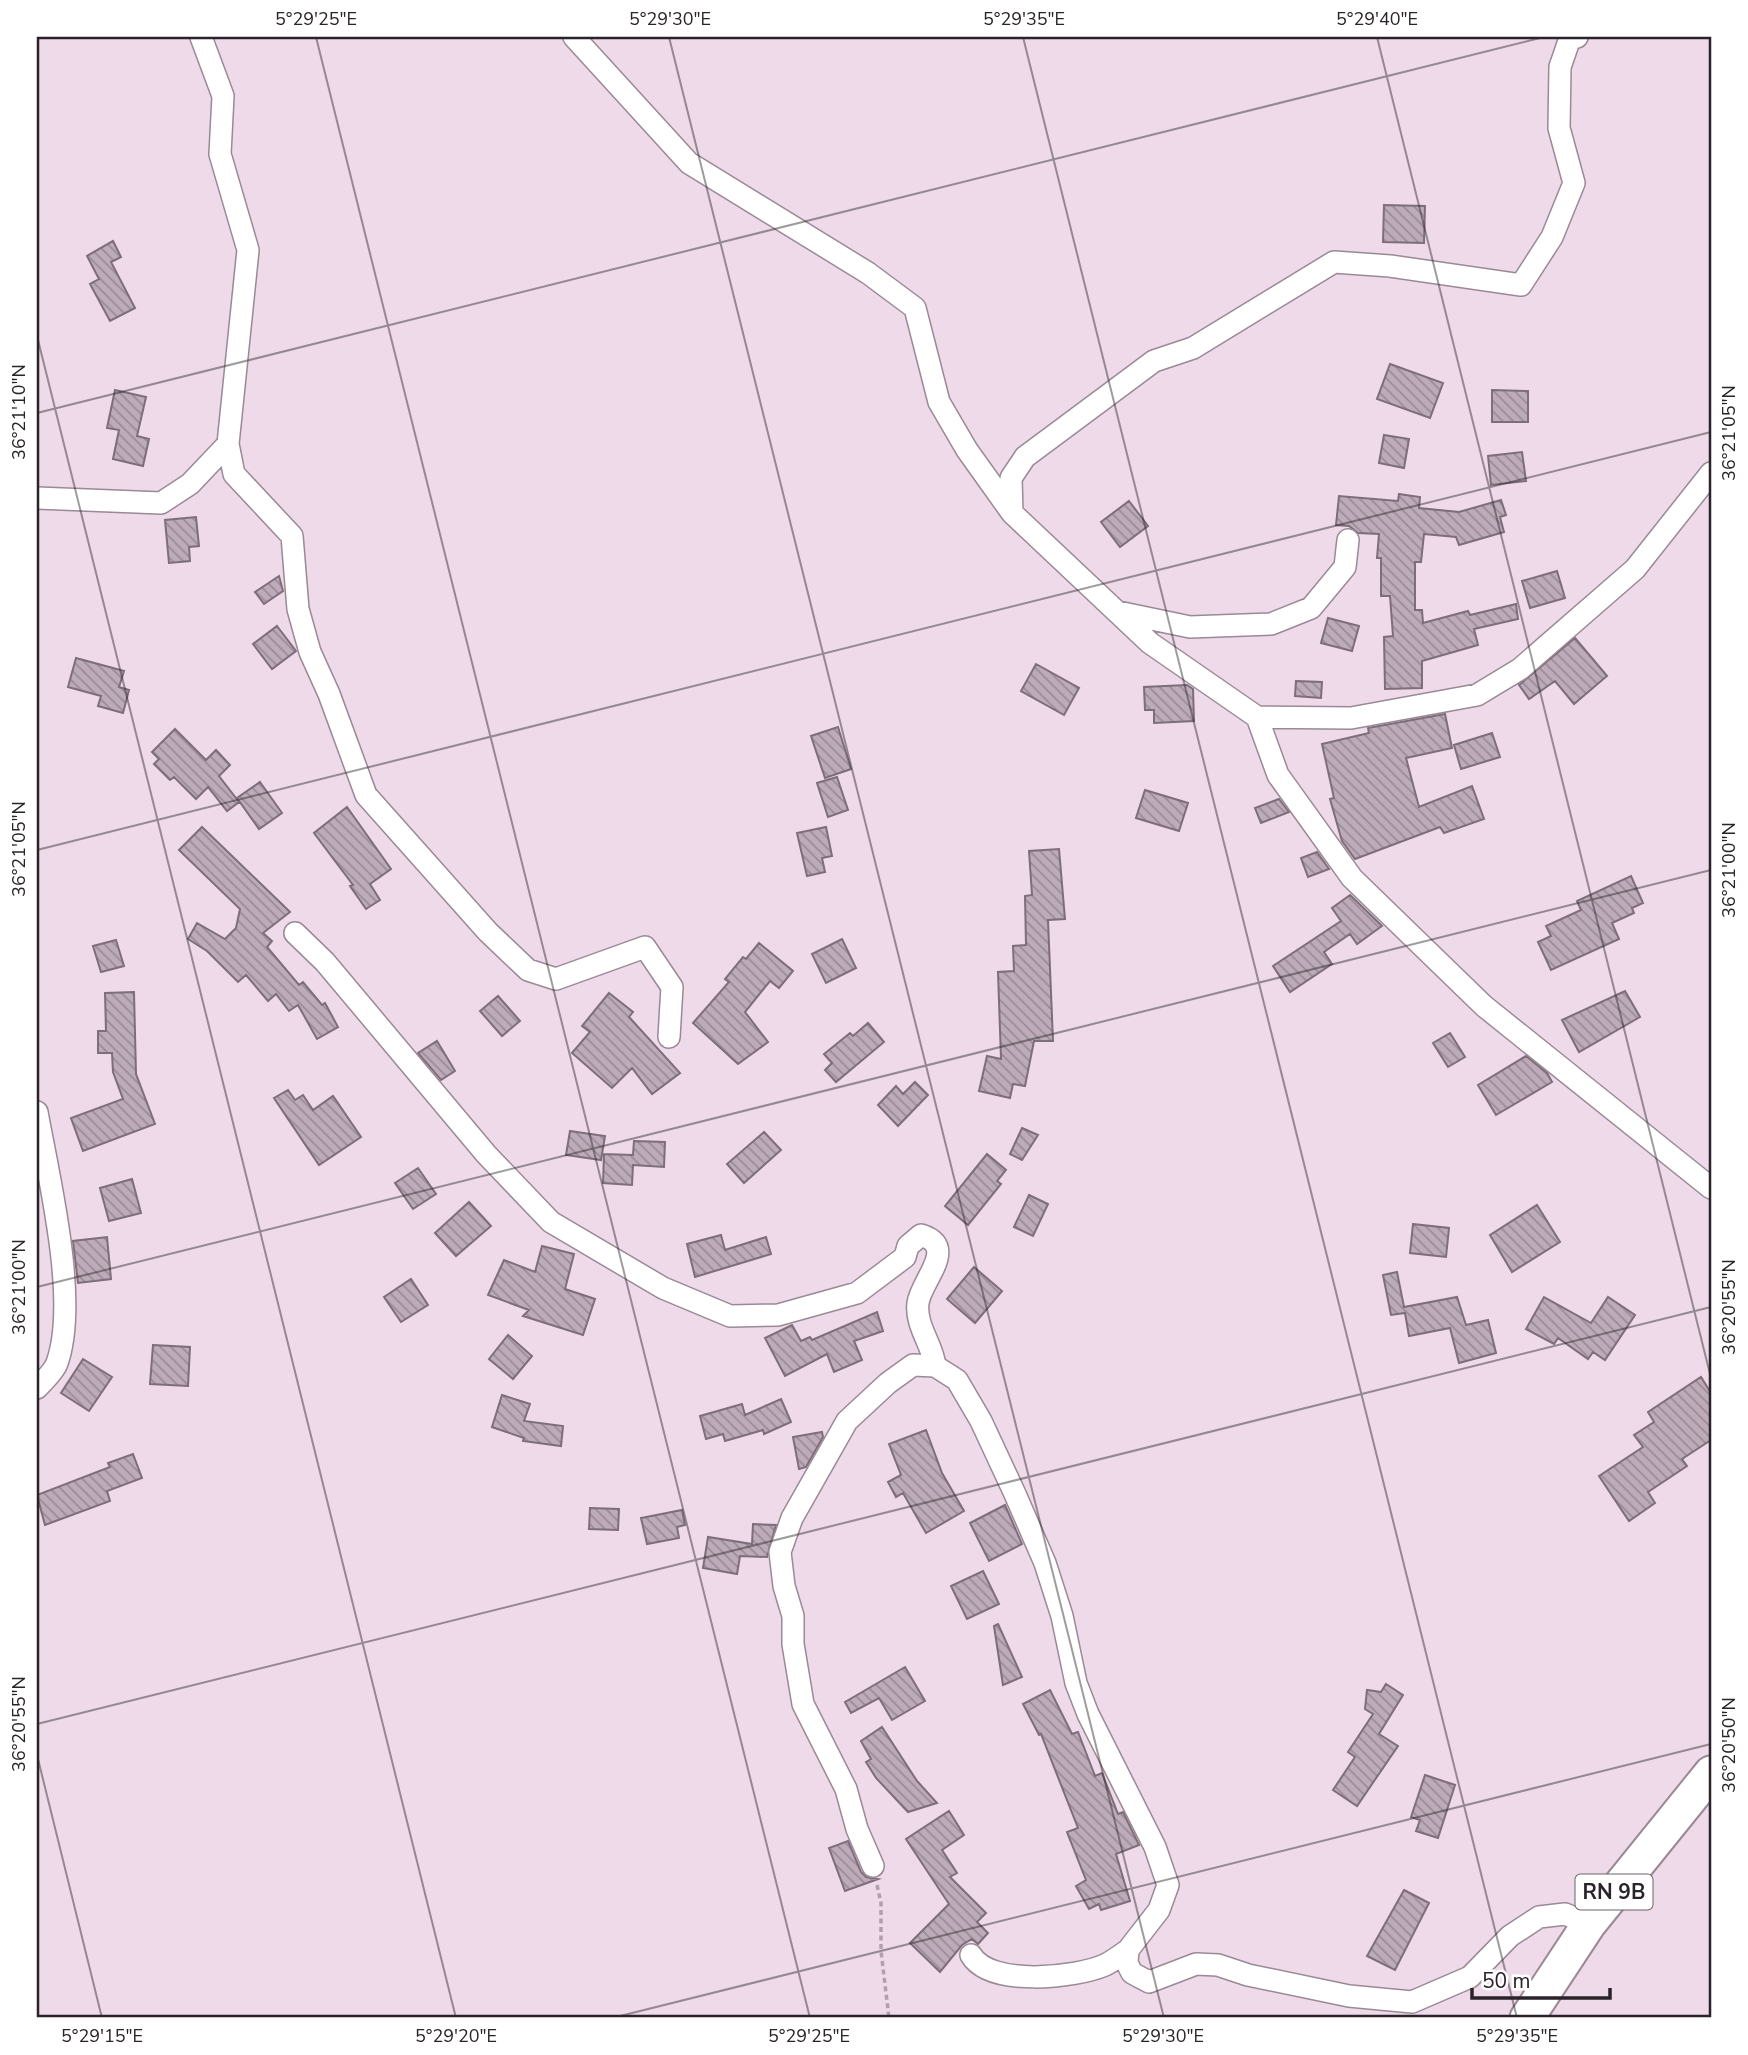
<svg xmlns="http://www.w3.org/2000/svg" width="1748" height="2055" font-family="'Nunito Sans',sans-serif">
	<defs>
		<pattern id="building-back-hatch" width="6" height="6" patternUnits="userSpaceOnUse" patternTransform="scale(1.75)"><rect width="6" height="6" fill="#bdabb9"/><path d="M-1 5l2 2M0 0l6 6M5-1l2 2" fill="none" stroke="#9a8b96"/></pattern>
	</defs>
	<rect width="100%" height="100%" fill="#eedae9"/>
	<path fill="url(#building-back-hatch)" stroke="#7e6d7a" stroke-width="2" d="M1384,205L1425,206L1424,243L1383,242Z
		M113,241L121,257L111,262L135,308L110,321L90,284L99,279L87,256Z
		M1390,364L1443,383L1430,418L1377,399Z
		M115,390L146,397L137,436L149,439L143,466L113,459L119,430L107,428Z
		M1492,390L1528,391V422H1492Z
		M1384,435L1409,439L1404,468L1379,463Z
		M1522,452L1526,481L1491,485L1488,456Z
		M1399,494L1420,497L1419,508L1459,512L1501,500L1506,515L1500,517L1504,532L1459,545L1456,537L1424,534L1421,562H1415V610H1422L1423,623L1468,611L1470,615L1516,604L1518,619L1474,629L1478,645L1422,661V688L1385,689L1384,637L1393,636L1390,596H1381V558H1377L1379,534L1358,533L1349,526L1336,525L1339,496L1398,501Z
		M1129,501L1148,526L1120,547L1101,522Z
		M196,517L199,546L189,547L190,561L169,563L165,520Z
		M1557,571L1565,598L1530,608L1522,581Z
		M279,576L283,591L264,604L255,592Z
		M1328,618L1359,626L1352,651L1321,643Z
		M277,626L296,651L272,669L253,644Z
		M1575,638L1607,676L1574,704L1555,681L1529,699L1519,685Z
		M76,658L124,671L119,687L129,690L123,713L98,706L101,696L68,687Z
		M1036,664L1079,688L1064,715L1021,691Z
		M1296,681L1322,682L1321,698L1295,696Z
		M1187,685L1193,689L1194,721L1154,723V710H1145L1144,687Z
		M1445,714L1452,748L1406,758L1419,807L1472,786L1484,819L1444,833L1440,827L1355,859L1342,841L1330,799L1334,798L1322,744L1369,733L1368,728Z
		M838,727L851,769L825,778L811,736Z
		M175,729L206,760L216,750L230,765L219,776L239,802L227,811L208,787L196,799L174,777L170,780L154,764L159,759L152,752Z
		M1492,733L1500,757L1461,769L1454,745Z
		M837,777L848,810L828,817L817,783Z
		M260,782L282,813L259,829L237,798Z
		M1145,790L1188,803L1179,831L1136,818Z
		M1279,799L1289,812L1261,823L1255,808Z
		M347,807L391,869L370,884L380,900L366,909L350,886L353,885L314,833Z
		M202,827L290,912L263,933L272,941L267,947L299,985L303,982L322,1005L325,1003L338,1027L317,1039L298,1005L289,1011L276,994L268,1001L246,975L238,982L207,951L188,939L197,923L225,939L236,928L240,909L179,850Z
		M826,827L832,856L822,858L825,872L807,876L797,833Z
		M1059,849L1065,919L1048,920L1053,1041H1034L1025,1086L1013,1084L1010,1098L979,1091L987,1056L1001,1059L998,972L1014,971L1013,946L1026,945L1025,896L1032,895L1029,851Z
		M1317,852L1329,869L1308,877L1301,858Z
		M1631,876L1643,903L1632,908L1634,913L1612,923L1619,939L1551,970L1538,942L1551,936L1546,926L1581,910L1577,901Z
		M1350,895L1382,926L1357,944L1350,934L1324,952L1332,964L1290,992L1273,966L1341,921L1332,908Z
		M842,939L856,968L826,983L812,954Z
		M116,940L124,966L101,972L93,946Z
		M759,943L793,971L779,988L770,981L745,1012L768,1042L738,1064L693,1023L729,982L725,979L743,957L746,959Z
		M1625,991L1640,1017L1579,1052L1562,1020Z
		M134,992L136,1074L155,1124L83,1151L71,1118L123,1099L113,1072L112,1053H98V1031H106L105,993Z
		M609,993L633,1012L629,1017L680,1073L652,1094L632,1068L612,1088L572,1053L590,1032L582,1026Z
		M498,996L520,1021L502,1036L480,1011Z
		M868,1023L884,1042L836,1082L825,1070L832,1063L824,1054L850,1033L853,1036Z
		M1450,1033L1465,1057L1448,1067L1433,1043Z
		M437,1041L455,1071L441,1080L418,1053Z
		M1526,1056L1547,1073L1552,1082L1496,1115L1478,1085Z
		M915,1082L928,1095L898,1126L878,1105L896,1086L903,1094Z
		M288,1090L295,1100L303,1095L313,1110L333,1096L361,1137L319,1165L274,1098Z
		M1022,1128L1038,1135L1022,1160L1010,1154Z
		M570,1131L605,1136L601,1160L566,1155Z
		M764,1132L781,1150L744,1183L727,1164Z
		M634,1141L665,1142L664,1167L633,1165L632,1185L603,1183L604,1154L633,1155Z
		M987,1154L1006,1170L997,1181L1001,1184L968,1225L945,1206Z
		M418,1168L436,1194L413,1209L395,1183Z
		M132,1179L141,1213L109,1221L100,1188Z
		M1029,1195L1048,1204L1033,1236L1014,1227Z
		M469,1202L491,1226L456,1256L435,1233Z
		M1537,1205L1560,1242L1512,1272L1490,1235Z
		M1413,1224L1449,1228L1446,1257L1410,1253Z
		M721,1235L725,1250L766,1237L771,1254L695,1277L687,1244Z
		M107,1237L111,1279L78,1283L73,1241Z
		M542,1246L574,1254L565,1289L595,1299L583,1335L523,1316L529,1310L488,1295L504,1260L535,1272Z
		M974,1267L1002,1291L975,1323L947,1299Z
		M1397,1272L1404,1307L1457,1297L1466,1325L1488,1320L1496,1353L1459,1363L1450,1328L1409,1336L1405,1313L1391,1315L1383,1275Z
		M411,1279L428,1305L401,1322L384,1297Z
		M1544,1297L1591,1323L1608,1297L1635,1315L1605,1360L1593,1352L1588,1359L1558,1338L1554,1344L1526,1329Z
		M877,1312L883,1331L854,1341L862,1360L834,1372L827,1354L785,1376L765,1338L792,1325L801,1341L810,1337L812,1340Z
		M508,1335L532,1356L513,1379L489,1359Z
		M153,1345L190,1347L188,1386L150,1384Z
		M83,1359L112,1377L89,1411L61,1393Z
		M1701,1377L1711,1393V1440L1682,1459L1687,1466L1648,1492L1655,1503L1629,1521L1599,1476L1643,1447L1634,1435L1654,1422L1648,1412Z
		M502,1395L530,1404L524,1421L563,1426L561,1446L523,1441L524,1438L492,1427Z
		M781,1399L791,1422L764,1434L763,1430L725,1441L723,1434L706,1439L700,1416L742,1404L745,1415Z
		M926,1430L942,1473L964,1511L926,1533L903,1493L896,1497L888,1482L901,1475L889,1444Z
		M822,1432L823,1437L806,1467L799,1469L793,1437Z
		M133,1454L142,1478L107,1491L110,1501L45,1525L37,1495L110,1467L108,1463Z
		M1005,1505L1022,1544L989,1561L970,1523Z
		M590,1508L619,1509L618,1530L589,1529Z
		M682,1510L685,1525L677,1527L679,1538L647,1544L641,1518Z
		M753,1524L776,1525L767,1557L740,1556L737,1574L703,1568L708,1537L752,1544Z
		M983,1571L999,1604L967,1619L951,1586Z
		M998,1624L1022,1677L1003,1685L994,1626Z
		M905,1667L925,1701L892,1720L879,1698L851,1713L845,1702Z
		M1386,1684L1403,1695L1379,1734L1398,1746L1357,1806L1333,1790L1355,1757L1348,1752L1373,1714L1365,1709L1367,1690L1381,1692Z
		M1050,1690L1072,1734L1078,1732L1095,1776L1102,1773L1118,1814L1123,1812L1139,1845L1116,1854L1130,1901L1101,1910L1099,1904L1089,1909L1076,1886L1086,1880L1067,1832L1078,1828L1041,1734L1039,1735L1023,1704Z
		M882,1727L917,1781L937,1803L908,1812L876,1778L866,1762L871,1759L861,1741Z
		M1425,1775L1455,1785L1438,1838L1416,1831L1420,1820L1411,1817Z
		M949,1811L964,1835L942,1850L957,1873L950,1877L986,1913L977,1922L988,1933L978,1944L972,1939L962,1945L940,1972L910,1943L949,1904L906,1839Z
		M848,1841L861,1872L866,1877L878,1879L845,1891L829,1848Z
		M1404,1890L1429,1903L1395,1970L1367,1956Z"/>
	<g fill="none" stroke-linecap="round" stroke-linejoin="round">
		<g stroke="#9a8996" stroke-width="24">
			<path id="street" d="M201,37L223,96L220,154L248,250L228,444L234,474L292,536L298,609L310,652L329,694L366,795L488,932L528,970L556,979L645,947L672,987L669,1037
				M574,37L689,163L868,273L915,308L939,402L967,450L1012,513
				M1577,37L1570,38L1560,67L1559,128L1574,183L1552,237L1521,285L1390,266L1334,262L1193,348L1154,361L1025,457L1011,478L1012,513L1150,643L1257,717L1278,775L1352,878L1484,1006L1711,1188
				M37,498L161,503L190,484L228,444
				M1118,612L1190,627L1271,624L1311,608L1345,567L1348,540
				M1257,717L1351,718L1477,695L1520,669L1635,569L1711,473
				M295,933L325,962L486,1154L551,1222L663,1288L730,1316L778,1315L857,1293L905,1257L908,1246L921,1235C959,1247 921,1280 918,1303C915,1326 933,1345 935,1366
				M37,1112C49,1179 79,1301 57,1363C54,1372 43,1381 37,1388
				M873,1866L857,1829L846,1789L803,1704L793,1644V1616L784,1586L780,1552L792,1518L847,1421L888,1383L913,1365L935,1366L957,1380L981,1421L1015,1494L1045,1563L1062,1616L1076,1683L1088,1714L1155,1847L1168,1885L1159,1910L1128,1950L1127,1963L1132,1973L1149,1982L1196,1964L1218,1965L1248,1975L1349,1996L1412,2002L1470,1977L1510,1936L1539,1917L1565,1914L1589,1924
				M971,1955C990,1987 1075,1978 1105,1965C1113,1961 1121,1955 1128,1950"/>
		</g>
		<g stroke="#9a8996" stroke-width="37">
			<path id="primary" d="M1527,2018L1589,1924L1711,1773"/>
		</g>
		<path stroke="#b0a0ac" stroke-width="3.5" stroke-dasharray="5 3.5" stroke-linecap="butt" d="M877,1885L881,1903V1951L889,2018"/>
		<use href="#street" stroke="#fff" stroke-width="21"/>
		<use href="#primary" stroke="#fff" stroke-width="33"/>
	</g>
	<path fill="none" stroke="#2a2329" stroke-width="2" stroke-opacity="0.45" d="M316,37L810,2018M669,37L1164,2018M1023,37L1517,2018M1377,37L1711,1378M37,336L456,2018M37,413L1544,37M37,850L1711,432M37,1287L1711,870M37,1724L1711,1307M37,1755L102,2018M612,2018L1711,1744"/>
	<g text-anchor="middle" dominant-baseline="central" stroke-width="5" stroke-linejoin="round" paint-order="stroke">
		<rect fill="#fff" stroke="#6a6569" stroke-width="2" x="1575.5" y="1874.5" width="77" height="35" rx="5"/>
		<g font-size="21" font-weight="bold" fill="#2a2329">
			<text x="1614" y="1892">RN 9B</text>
		</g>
	</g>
	<rect width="1748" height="2055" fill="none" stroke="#ffffff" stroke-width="77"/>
	<path d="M1472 1988v10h138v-10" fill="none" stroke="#2a2329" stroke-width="3.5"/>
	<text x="1482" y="1988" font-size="21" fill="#2a2329" stroke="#ffffff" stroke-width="5" paint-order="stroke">50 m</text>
	<rect x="38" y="38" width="1672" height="1978" fill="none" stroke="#2a2329" stroke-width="2.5"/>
	<g font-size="18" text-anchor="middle" fill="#2a2329">
		<text x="316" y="25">5°29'25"E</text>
		<text x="670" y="25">5°29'30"E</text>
		<text x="1024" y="25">5°29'35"E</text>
		<text x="1377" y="25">5°29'40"E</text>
		<text transform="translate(19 412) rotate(-90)" y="6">36°21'10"N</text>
		<text transform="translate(1729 433) rotate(-90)" y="6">36°21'05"N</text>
		<text transform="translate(19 849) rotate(-90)" y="6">36°21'05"N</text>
		<text transform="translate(1729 870) rotate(-90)" y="6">36°21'00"N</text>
		<text transform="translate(19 1287) rotate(-90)" y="6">36°21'00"N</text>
		<text transform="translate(1729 1307) rotate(-90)" y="6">36°20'55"N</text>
		<text transform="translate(19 1724) rotate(-90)" y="6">36°20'55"N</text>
		<text transform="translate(1729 1745) rotate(-90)" y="6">36°20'50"N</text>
		<text x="102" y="2042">5°29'15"E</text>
		<text x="456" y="2042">5°29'20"E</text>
		<text x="809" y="2042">5°29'25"E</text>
		<text x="1163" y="2042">5°29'30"E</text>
		<text x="1517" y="2042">5°29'35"E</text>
	</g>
</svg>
